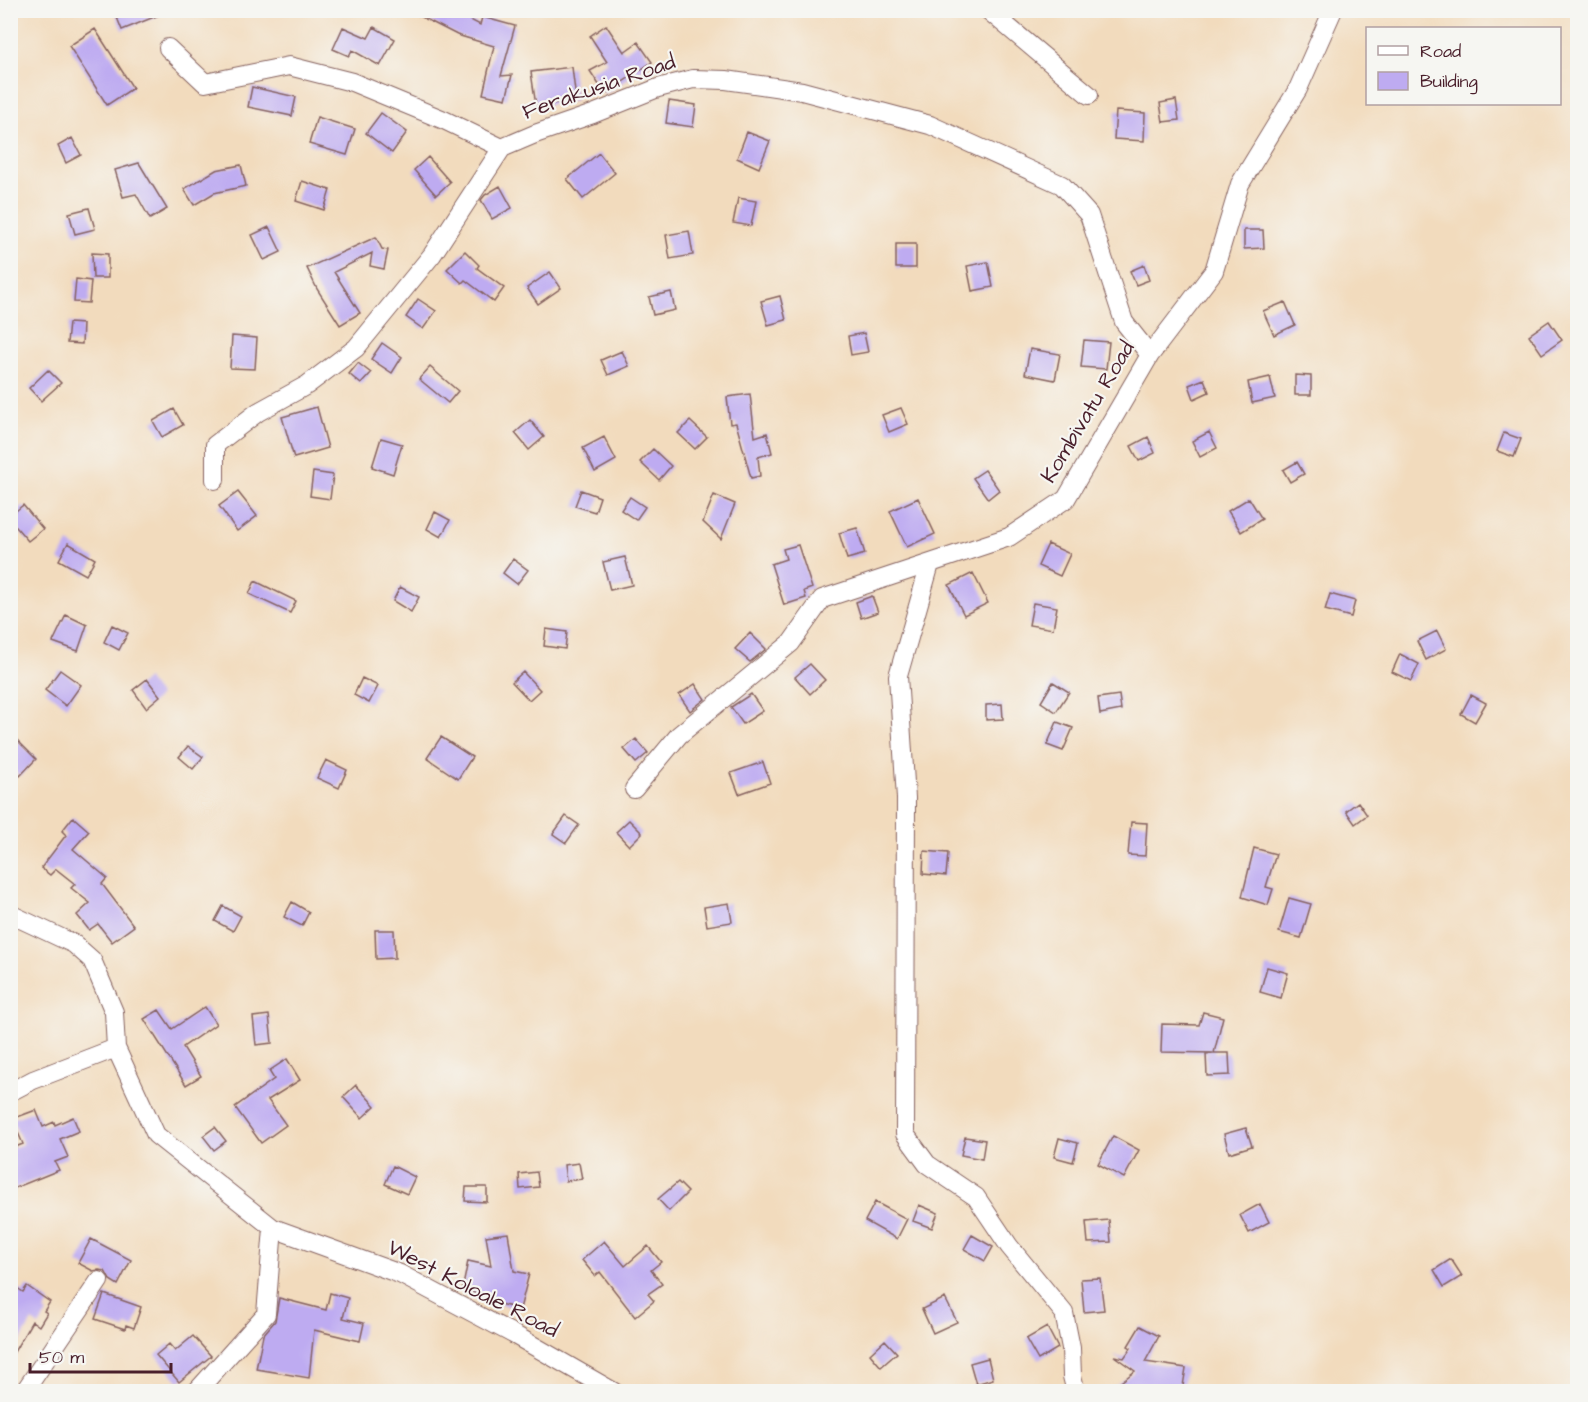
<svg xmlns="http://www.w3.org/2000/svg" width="1588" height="1402" font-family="'Architects Daughter',sans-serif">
	<rect width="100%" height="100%" fill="#f6f6f2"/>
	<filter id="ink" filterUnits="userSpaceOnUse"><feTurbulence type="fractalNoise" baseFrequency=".0167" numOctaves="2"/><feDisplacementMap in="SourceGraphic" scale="12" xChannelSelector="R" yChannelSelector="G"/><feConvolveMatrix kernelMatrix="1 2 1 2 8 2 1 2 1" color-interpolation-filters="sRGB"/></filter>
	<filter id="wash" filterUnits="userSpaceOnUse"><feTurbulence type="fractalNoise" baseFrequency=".008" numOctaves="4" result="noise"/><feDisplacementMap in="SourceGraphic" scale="24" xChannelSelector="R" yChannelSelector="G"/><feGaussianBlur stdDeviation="1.35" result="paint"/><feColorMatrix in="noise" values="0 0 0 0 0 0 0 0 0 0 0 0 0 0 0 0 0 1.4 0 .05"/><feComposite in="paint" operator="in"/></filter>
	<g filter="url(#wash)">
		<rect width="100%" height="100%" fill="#f2dbbd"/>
		<g id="blocks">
			<path fill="#beabf1" d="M114,10H169V11L122,30Z
				M408,10H451L480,25L482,17L515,26L501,76L512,75L506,99L483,94L494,46L457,35Z
				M606,25L624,52L638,42L652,62L605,94L590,71L607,62L590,36Z
				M343,27L368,38L374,27L395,39L380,66L352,50L349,56L333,49Z
				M95,29L133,88L107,105L69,46Z
				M572,67L576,100L536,106L531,72Z
				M252,87L296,97L292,116L248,107Z
				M1176,100L1179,120L1163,122L1160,103Z
				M669,101L696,105L693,127L666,123Z
				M1116,111L1145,113L1144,141L1114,139Z
				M381,113L407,132L392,153L366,133Z
				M317,117L355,129L347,155L309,144Z
				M747,132L770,141L759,168L737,158Z
				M72,138L81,155L66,163L58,146Z
				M599,153L615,173L583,199L567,179Z
				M428,157L450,182L436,195L414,170Z
				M139,163L167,209L150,219L136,194L123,197L115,170Z
				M241,165L246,186L214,193L194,205L184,189L216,170Z
				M302,181L330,190L324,210L296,201Z
				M500,186L512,208L492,219L481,200L485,195Z
				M738,198L756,201L751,226L733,223Z
				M89,208L95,229L75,234L69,213Z
				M269,227L281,252L264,260L252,235Z
				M1244,230H1263L1264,248L1244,249Z
				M689,231L693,255L670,259L666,235Z
				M376,237L382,249L388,250L384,269L370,266L372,253L334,272L360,313L340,325L317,289L307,268Z
				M896,244H916V268H896Z
				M465,251L479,265L477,268L504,288L494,302L465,280L462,283L447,269Z
				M92,253L108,254V278H93Z
				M988,262L993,287L972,291L967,266Z
				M1144,265L1149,280L1136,285L1130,271Z
				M550,272L561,288L538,304L527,288Z
				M76,279L91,281L89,303L74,302Z
				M671,292L675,310L653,315L649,297Z
				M780,296L786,320L768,325L761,301Z
				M418,299L436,311L423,329L406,317Z
				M1285,302L1295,325L1274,335L1263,311Z
				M1549,321L1562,340L1542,354L1529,335Z
				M69,323L83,324L82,344L67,343Z
				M864,333L868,352L851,355L848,336Z
				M232,336L257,338L255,369L230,368Z
				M1084,340L1109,342L1106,369L1081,367Z
				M382,343L402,357L392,373L371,359Z
				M1030,349L1060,354L1055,380L1025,374Z
				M622,351L629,366L608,375L601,360Z
				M358,363L371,373L361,384L349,374Z
				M430,367L458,391L448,403L419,379Z
				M48,370L61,383L41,401L29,388Z
				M1295,375L1311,376V395H1295Z
				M1270,377L1275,398L1252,403L1248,382Z
				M1204,379L1209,392L1194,399L1189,385Z
				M750,394L755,437L767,433L772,453L758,457L760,476L751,478L736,423L730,424L727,397Z
				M317,407L328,448L294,458L282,417Z
				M901,408L908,424L889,432L882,415Z
				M174,409L183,425L162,437L153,421Z
				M530,420L544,437L529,450L515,433Z
				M690,421L707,437L695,449L678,433Z
				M1209,432L1217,448L1200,457L1192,441Z
				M1504,433L1521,439L1514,457L1497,451Z
				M604,437L616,460L595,472L583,448Z
				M1148,437L1155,453L1139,461L1131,446Z
				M381,438L402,444L393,474L372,467Z
				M653,449L671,466L659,480L640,462Z
				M1297,462L1304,474L1290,482L1283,470Z
				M985,470L999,490L988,499L973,478Z
				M313,472L333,475L330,499L310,496Z
				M581,490L600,497L595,512L575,506Z
				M238,492L257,516L237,531L219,506Z
				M714,495L735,504L721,539L703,522Z
				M630,497L645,507L636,520L621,510Z
				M918,498L935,534L907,547L890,511Z
				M1249,498L1262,519L1241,532L1228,511Z
				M23,505L43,529L28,541L10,520V516Z
				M435,512L450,520L441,537L427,529Z
				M857,528L865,554L847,559L839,533Z
				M68,543L95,559L86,575L59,560Z
				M1048,544L1070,554L1060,576L1038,566Z
				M798,545L812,588L804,591L806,598L784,605L771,564L786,559L783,549Z
				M625,557L632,585L610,590L603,562Z
				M513,559L528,570L517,584L503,573Z
				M973,573L988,603L964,615L949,585Z
				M255,581L296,601L290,613L249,594Z
				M400,587L419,597L411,612L393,601Z
				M1330,594L1355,601L1351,617L1325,610Z
				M872,596L878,612L861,618L856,602Z
				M1033,603L1057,607L1053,629L1029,625Z
				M66,615L87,625L78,651L53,642Z
				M112,625L128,633L119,650L104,642Z
				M546,629L567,632L565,649L544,646Z
				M1437,631L1446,649L1426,660L1417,641Z
				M750,633L766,649L750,662L735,649Z
				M1400,654L1419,664L1411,681L1392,672Z
				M810,664L825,680L810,694L795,677Z
				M60,670L81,685L66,706L45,690Z
				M523,672L540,690L529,700L512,682Z
				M362,678L378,686L369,703L354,695Z
				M147,679L160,696L146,708L133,690Z
				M1053,682L1069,692L1056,712L1041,702Z
				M695,684L705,699L690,711L679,695Z
				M751,694L763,711L743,724L731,707Z
				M1119,695L1121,710L1100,714L1098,698Z
				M1471,695L1486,703L1475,722L1461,714Z
				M1002,704L1003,719L986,720V705Z
				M1057,722L1073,728L1063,751L1047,745Z
				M10,733L36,759L20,776L10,767Z
				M441,737L472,757L458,779L427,758Z
				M636,739L648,753L636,763L624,749Z
				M188,746L203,757L193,769L179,757Z
				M326,760L347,770L339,788L317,778Z
				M763,762L770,783L739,794L731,773Z
				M1358,802L1367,815L1355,824L1346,811Z
				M566,816L579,825L566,843L553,834Z
				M73,817L89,831L73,849L107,878L102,884L134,926L112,942L98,924L89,930L77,915L90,903L71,888L75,884L56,869L50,875L41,868L66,835L62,831Z
				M629,820L642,833L629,846L616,832Z
				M1131,822L1147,823L1145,856L1128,855Z
				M1254,848L1276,854L1266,887L1273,889L1268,905L1242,897Z
				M924,851L948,853L946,876L923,874Z
				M1289,898L1311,904L1301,938L1279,932Z
				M292,902L309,912L302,926L284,917Z
				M729,903L732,922L707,926L704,907Z
				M223,906L241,916L233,931L215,921Z
				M375,930H394L395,958L376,959Z
				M1267,967L1288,973L1281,998L1260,992Z
				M205,1007L216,1024L183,1047L201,1076L186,1085L144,1019L159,1010L172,1029Z
				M1203,1012L1223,1017L1214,1053H1229L1230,1075L1207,1076L1206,1054L1213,1053L1161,1052L1162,1024L1199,1025Z
				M269,1015L272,1043L256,1045L253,1017Z
				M287,1059L300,1080L268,1100L286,1125L261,1143L235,1107L274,1079L269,1071Z
				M356,1085L375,1106L362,1118L343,1097Z
				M36,1110L43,1127L54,1122L55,1125L73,1117L79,1131L60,1139L68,1157L55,1162L59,1170L10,1190V1149L23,1144L12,1119Z
				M215,1127L226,1141L214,1150L203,1136Z
				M1246,1128L1252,1146L1229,1153L1224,1134Z
				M1113,1136L1139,1150L1124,1178L1098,1164Z
				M965,1137L985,1140L982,1159L961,1155Z
				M1059,1138L1078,1143L1073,1162L1054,1157Z
				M579,1163L582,1179L566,1181L564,1165Z
				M393,1166L415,1177L407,1194L385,1184Z
				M537,1172L539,1187L520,1189L519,1174Z
				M678,1182L688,1192L669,1211L658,1199Z
				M466,1187H487V1202L465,1201Z
				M875,1202L907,1219L897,1239L865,1221Z
				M1260,1204L1269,1222L1249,1233L1240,1215Z
				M919,1205L938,1213L932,1228L913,1221Z
				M1109,1220L1111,1242L1088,1243L1086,1222Z
				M508,1233L514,1271L529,1274L520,1309L487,1301L485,1295L462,1291L468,1261L491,1266L486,1236Z
				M972,1235L993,1247L985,1261L964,1249Z
				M91,1239L131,1260L118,1285L110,1280L105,1271L99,1270L93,1271L78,1263Z
				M604,1241L625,1266L648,1246L661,1262L651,1270L662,1284L648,1294L654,1301L635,1317L600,1272L595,1276L582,1260Z
				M1451,1259L1462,1276L1444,1287L1434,1270Z
				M1100,1278L1104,1310L1084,1312L1081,1279Z
				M10,1283L23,1292L27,1286L50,1302L44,1311L47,1313L39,1326L32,1321L10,1359Z
				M330,1293L348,1298L343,1318L364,1323L360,1341L314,1330L309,1378L256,1369L263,1335L275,1321L279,1298L326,1310Z
				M104,1294L141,1307L134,1328L126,1325L125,1329L95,1319Z
				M945,1298L957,1322L933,1333L922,1309Z
				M1140,1326L1159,1336L1145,1362L1186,1368L1182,1392H1108L1135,1371L1114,1356L1124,1358L1131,1348L1128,1346Z
				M1047,1327L1058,1348L1038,1360L1026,1339Z
				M193,1336L211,1356L179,1382L156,1355L169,1344L175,1351Z
				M885,1340L897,1353L881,1367L870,1354Z
				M988,1358L993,1379L976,1384L970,1363Z"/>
		</g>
	</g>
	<g filter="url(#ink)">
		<use href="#blocks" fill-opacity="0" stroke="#85615e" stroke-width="1.5"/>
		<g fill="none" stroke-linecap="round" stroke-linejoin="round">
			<g stroke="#85615e" stroke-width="20">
				<path id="minor" d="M988,10L1089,95
					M168,48L205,83L289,66L352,82L444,120L502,148
					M215,480V445L258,412L307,385L356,348L432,255L502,148L535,134L593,114L658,88L693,79L726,80L802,91L930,125L1062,185L1089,215L1124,322L1150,355
					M930,564L898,676L906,798L905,1134L927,1164L976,1197L1009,1246L1064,1313L1071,1348L1072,1376L1076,1392
					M634,789L679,735L791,643L822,599L1009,537L1066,499L1150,355L1214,271L1240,184L1298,89L1333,10
					M10,914L74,944L92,960L114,1012L116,1048L156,1135L273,1228L400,1274L513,1334L614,1392
					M10,1092L33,1080L116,1048
					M24,1392L99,1281
					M196,1392L266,1314L273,1228"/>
			</g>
			<use href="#minor" stroke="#fff" stroke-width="18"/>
		</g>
	</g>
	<g text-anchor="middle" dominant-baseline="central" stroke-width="4.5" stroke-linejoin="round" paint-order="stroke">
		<g font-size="22" fill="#4a1f2b" stroke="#f6f6f2">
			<text transform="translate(599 87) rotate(-19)">Ferakusia Road</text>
			<text transform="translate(1088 412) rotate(-59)">Kombivatu Road</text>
			<text transform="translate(473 1289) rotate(27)">West Koloale Road</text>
		</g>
	</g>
	<rect width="1588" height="1402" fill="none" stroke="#f6f6f2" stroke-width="36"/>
	<rect x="1366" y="27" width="195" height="78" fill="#f6f6f2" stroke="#b1a0a2" stroke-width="1.5"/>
	<rect x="1378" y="46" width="30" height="9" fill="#ffffff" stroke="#b1a0a2" stroke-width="1.5"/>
	<text x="1420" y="57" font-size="18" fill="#4a1f2b">Road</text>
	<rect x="1378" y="72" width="30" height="18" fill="#beabf1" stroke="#b1a0a2" stroke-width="1.5"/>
	<text x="1420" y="87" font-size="18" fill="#4a1f2b">Building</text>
	<path d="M30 1363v9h141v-9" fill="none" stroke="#4a1f2b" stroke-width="3"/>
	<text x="39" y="1363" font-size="18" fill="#4a1f2b" stroke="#f6f6f2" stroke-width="4.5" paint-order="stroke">50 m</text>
</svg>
